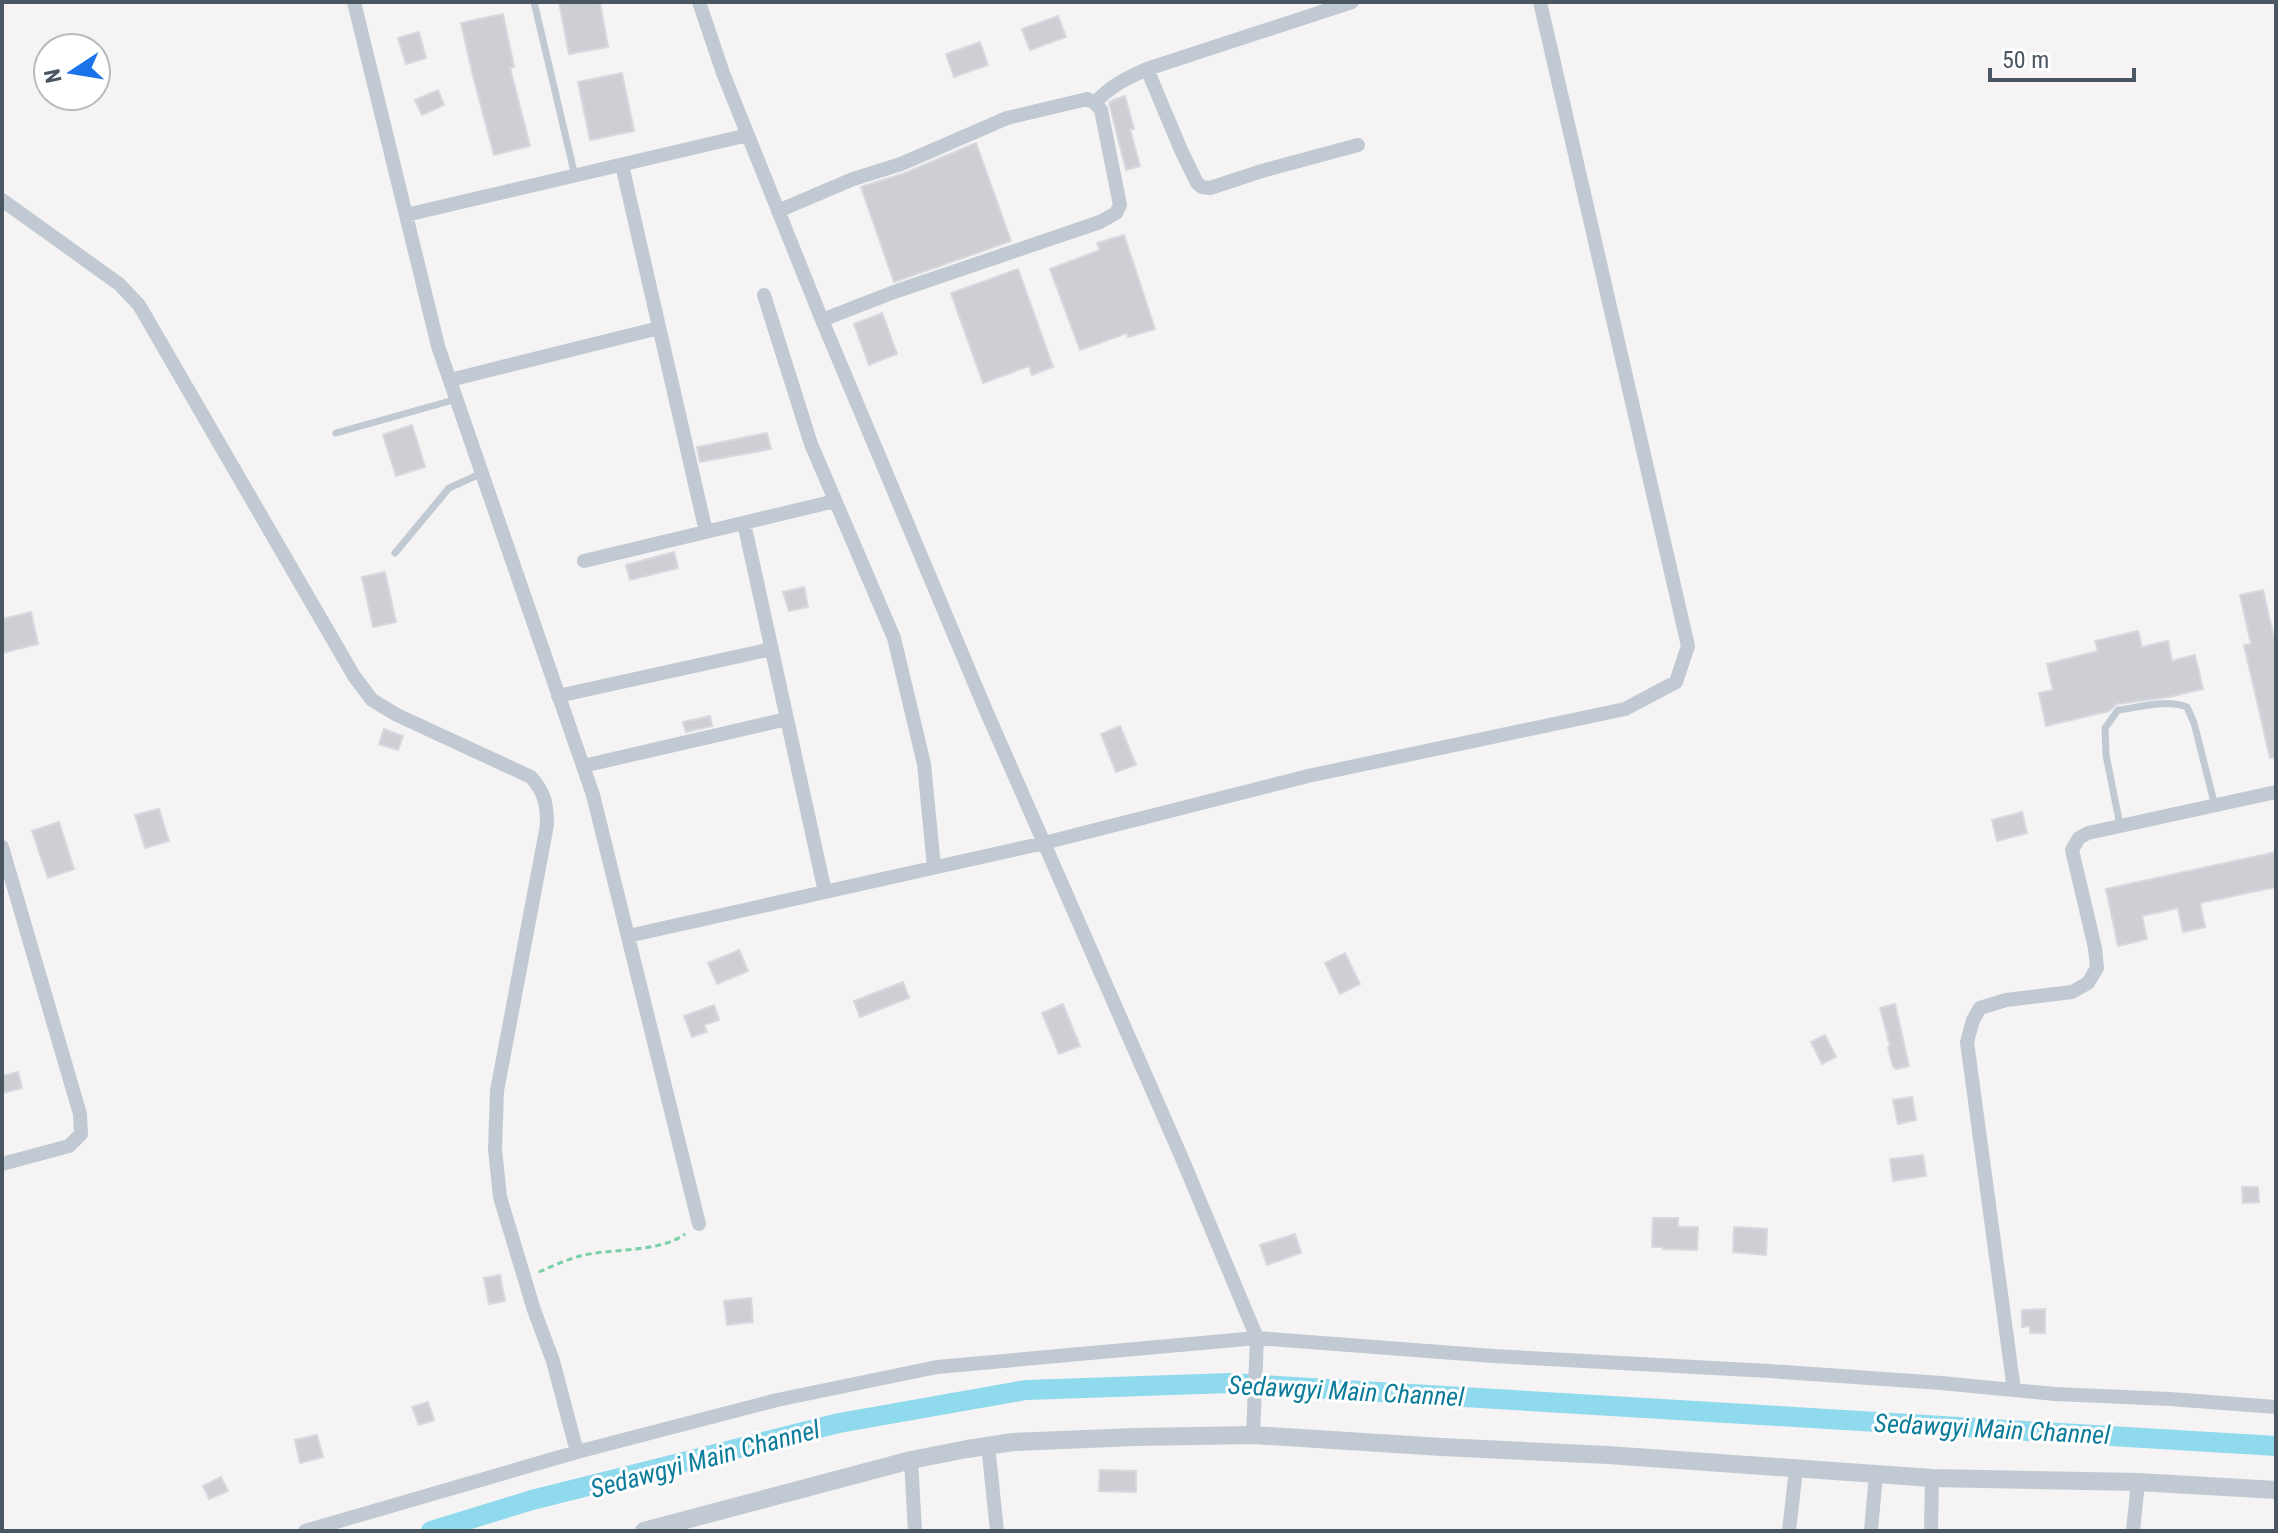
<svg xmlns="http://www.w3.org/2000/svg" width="2278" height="1533" font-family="'Roboto Condensed',sans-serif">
	<rect width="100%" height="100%" fill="#f5f3f3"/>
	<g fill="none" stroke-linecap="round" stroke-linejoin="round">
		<path stroke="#90daee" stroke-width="20" d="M431,1531L532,1500L839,1423L1026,1390L1230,1383L2276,1446"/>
	</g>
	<path fill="#cdcfd5" stroke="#d7d9de" stroke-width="2" d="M559,2H600L608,47L569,54Z
		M503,14L514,67L510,68L530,146L494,155L473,76L461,23Z
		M1058,16L1066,37L1030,50L1022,29Z
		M419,32L426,58L406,64L398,38Z
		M980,42L988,65L954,77L946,54Z
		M622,73L634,131L590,140L578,82Z
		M438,90L444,105L422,115L415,100Z
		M1125,96L1134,129H1130L1140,166L1126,170L1109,103L1113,100Z
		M976,143L1011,241L894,282L861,187L905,173Z
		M1124,235L1155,329L1128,337L1127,333L1080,350L1050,269L1100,250L1097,243Z
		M1018,269L1053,367L1032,375L1029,366L983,383L951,293Z
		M882,313L897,354L869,365L854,324Z
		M412,425L425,467L396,476L383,435Z
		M767,433L771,449L700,462L697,447Z
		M674,552L678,568L630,580L626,565Z
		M385,572L396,622L373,627L362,577Z
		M804,587L808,607L789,611L783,592Z
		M2263,590L2274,638H2276V758H2270L2244,645L2251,644L2240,595Z
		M31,612L38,644L2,653V619Z
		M2138,631L2142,647L2168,641L2172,661L2195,655L2203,689L2169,697L2117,704L2109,711L2046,726L2039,693L2053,690L2047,664L2098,651L2095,641Z
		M710,716L712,726L686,732L683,722Z
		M1120,726L1136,765L1116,772L1101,734Z
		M384,729L403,736L398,750L379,744Z
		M159,809L169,841L145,848L135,815Z
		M2022,812L2027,833L1997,841L1992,820Z
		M59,822L74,869L48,878L32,831Z
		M2276,852V887L2200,903L2205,927L2183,932L2178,908L2142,916L2147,939L2118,946L2106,889Z
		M739,950L748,971L717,984L708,963Z
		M1345,953L1360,984L1340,994L1325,963Z
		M903,982L909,998L860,1017L854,1001Z
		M1063,1004L1080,1046L1059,1054L1042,1013Z
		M1895,1004L1909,1066L1896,1069L1895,1067H1893L1888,1047L1890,1046L1880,1008Z
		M714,1005L719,1020L704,1025L707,1032L692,1037L684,1016Z
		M1825,1035L1836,1057L1822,1064L1811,1042Z
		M18,1072L22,1088L2,1093V1076Z
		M1912,1097L1916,1120L1898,1124L1893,1100Z
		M1923,1155L1926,1176L1893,1181L1890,1159Z
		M2242,1187H2258L2259,1202L2243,1203Z
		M1653,1218H1678V1227H1698L1697,1250L1663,1249L1664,1247H1652Z
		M1734,1227L1767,1229L1766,1255L1733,1252Z
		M1295,1234L1301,1253L1267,1265L1260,1245Z
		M500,1275L505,1301L489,1304L484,1278Z
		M751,1298L753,1322L727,1325L724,1301Z
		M2045,1309V1333H2030V1326L2022,1327V1310Z
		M428,1402L434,1420L419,1425L412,1407Z
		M317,1435L323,1457L300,1463L295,1440Z
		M1100,1470L1136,1471V1492L1099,1491Z
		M221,1477L228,1491L209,1499L203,1486Z"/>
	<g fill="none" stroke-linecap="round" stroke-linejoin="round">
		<path stroke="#7ad0a6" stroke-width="3" stroke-dasharray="6 4" stroke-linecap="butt" d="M539,1272C552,1266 566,1260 580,1256C611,1248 659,1253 685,1234"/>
		<path stroke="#c1cad2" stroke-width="7" d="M534,2L575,176
			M336,433L457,399
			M395,553L449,488L482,473
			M2120,825L2106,755L2105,728L2118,710C2141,707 2165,699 2187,707L2194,723L2215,806"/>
		<path stroke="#c1cad2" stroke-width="14" d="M354,2L438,346L593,795L699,1224
			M699,2L723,73L822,320L984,706L1181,1156L1257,1338L1253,1435
			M1147,69L1181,150L1197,183L1202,187L1210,188L1262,171L1358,145
			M1095,103C1110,86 1127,78 1147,69L1352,2
			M622,165L706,532
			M2,200L119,284L139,305L354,676L372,700L397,715L531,777C545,793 547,804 547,825L497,1091L495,1149L500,1197L534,1310L553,1361L577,1452
			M778,211L853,179L901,164L1007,118L1087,99L1095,103L1101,110L1120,205L1116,213L1100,222L894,292L822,320
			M406,215L748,135
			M764,295L811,444L894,638L924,764L934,867
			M450,380L659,328
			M744,523L825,892
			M584,561L835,501
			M558,696L771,649
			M583,766L787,719
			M2,847L80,1114L81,1134L69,1146L2,1164
			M628,936L1044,843L1308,776L1625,709L1676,682L1688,646L1540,2
			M2014,1390L1967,1042L1973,1020L1980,1008L2006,1000L2072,992L2088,983L2097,968L2095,948L2072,850L2079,838L2088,833L2276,792
			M988,1445L997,1531
			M911,1460L915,1531
			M305,1531L577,1452L777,1400L937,1367L1257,1338L1493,1356L1769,1371L1941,1383L2055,1394L2170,1399L2276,1407
			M1789,1531L1796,1469
			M1871,1531L1876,1473
			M1931,1531L1932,1478
			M2133,1531L2138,1482"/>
		<path stroke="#c1cad2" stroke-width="18" d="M644,1531L911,1460L967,1449L1013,1442L1135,1437L1253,1435L1442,1447L1608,1455L1932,1478L2138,1482L2276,1490"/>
	</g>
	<g text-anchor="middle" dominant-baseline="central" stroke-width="6" stroke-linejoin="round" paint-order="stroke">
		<g font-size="26" font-style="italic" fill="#0c7c9b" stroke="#fff">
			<text transform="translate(1346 1391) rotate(3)">Sedawgyi Main Channel</text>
			<text transform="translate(1992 1429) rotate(3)">Sedawgyi Main Channel</text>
			<text transform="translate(705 1459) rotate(-15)">Sedawgyi Main Channel</text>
		</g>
	</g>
	<rect width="2278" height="1533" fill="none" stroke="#4a5661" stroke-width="8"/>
	<g transform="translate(72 72) rotate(258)"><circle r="38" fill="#ffffff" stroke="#b7bbc0" stroke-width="2"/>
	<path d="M0-6L14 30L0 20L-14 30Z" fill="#1a73e8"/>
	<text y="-12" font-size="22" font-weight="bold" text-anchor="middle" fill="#4a5661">N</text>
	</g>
	<path d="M1990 68v12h144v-12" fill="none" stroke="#4a5661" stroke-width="4"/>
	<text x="2002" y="68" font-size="24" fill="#4a5661" stroke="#ffffff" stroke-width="6" paint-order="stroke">50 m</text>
</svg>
